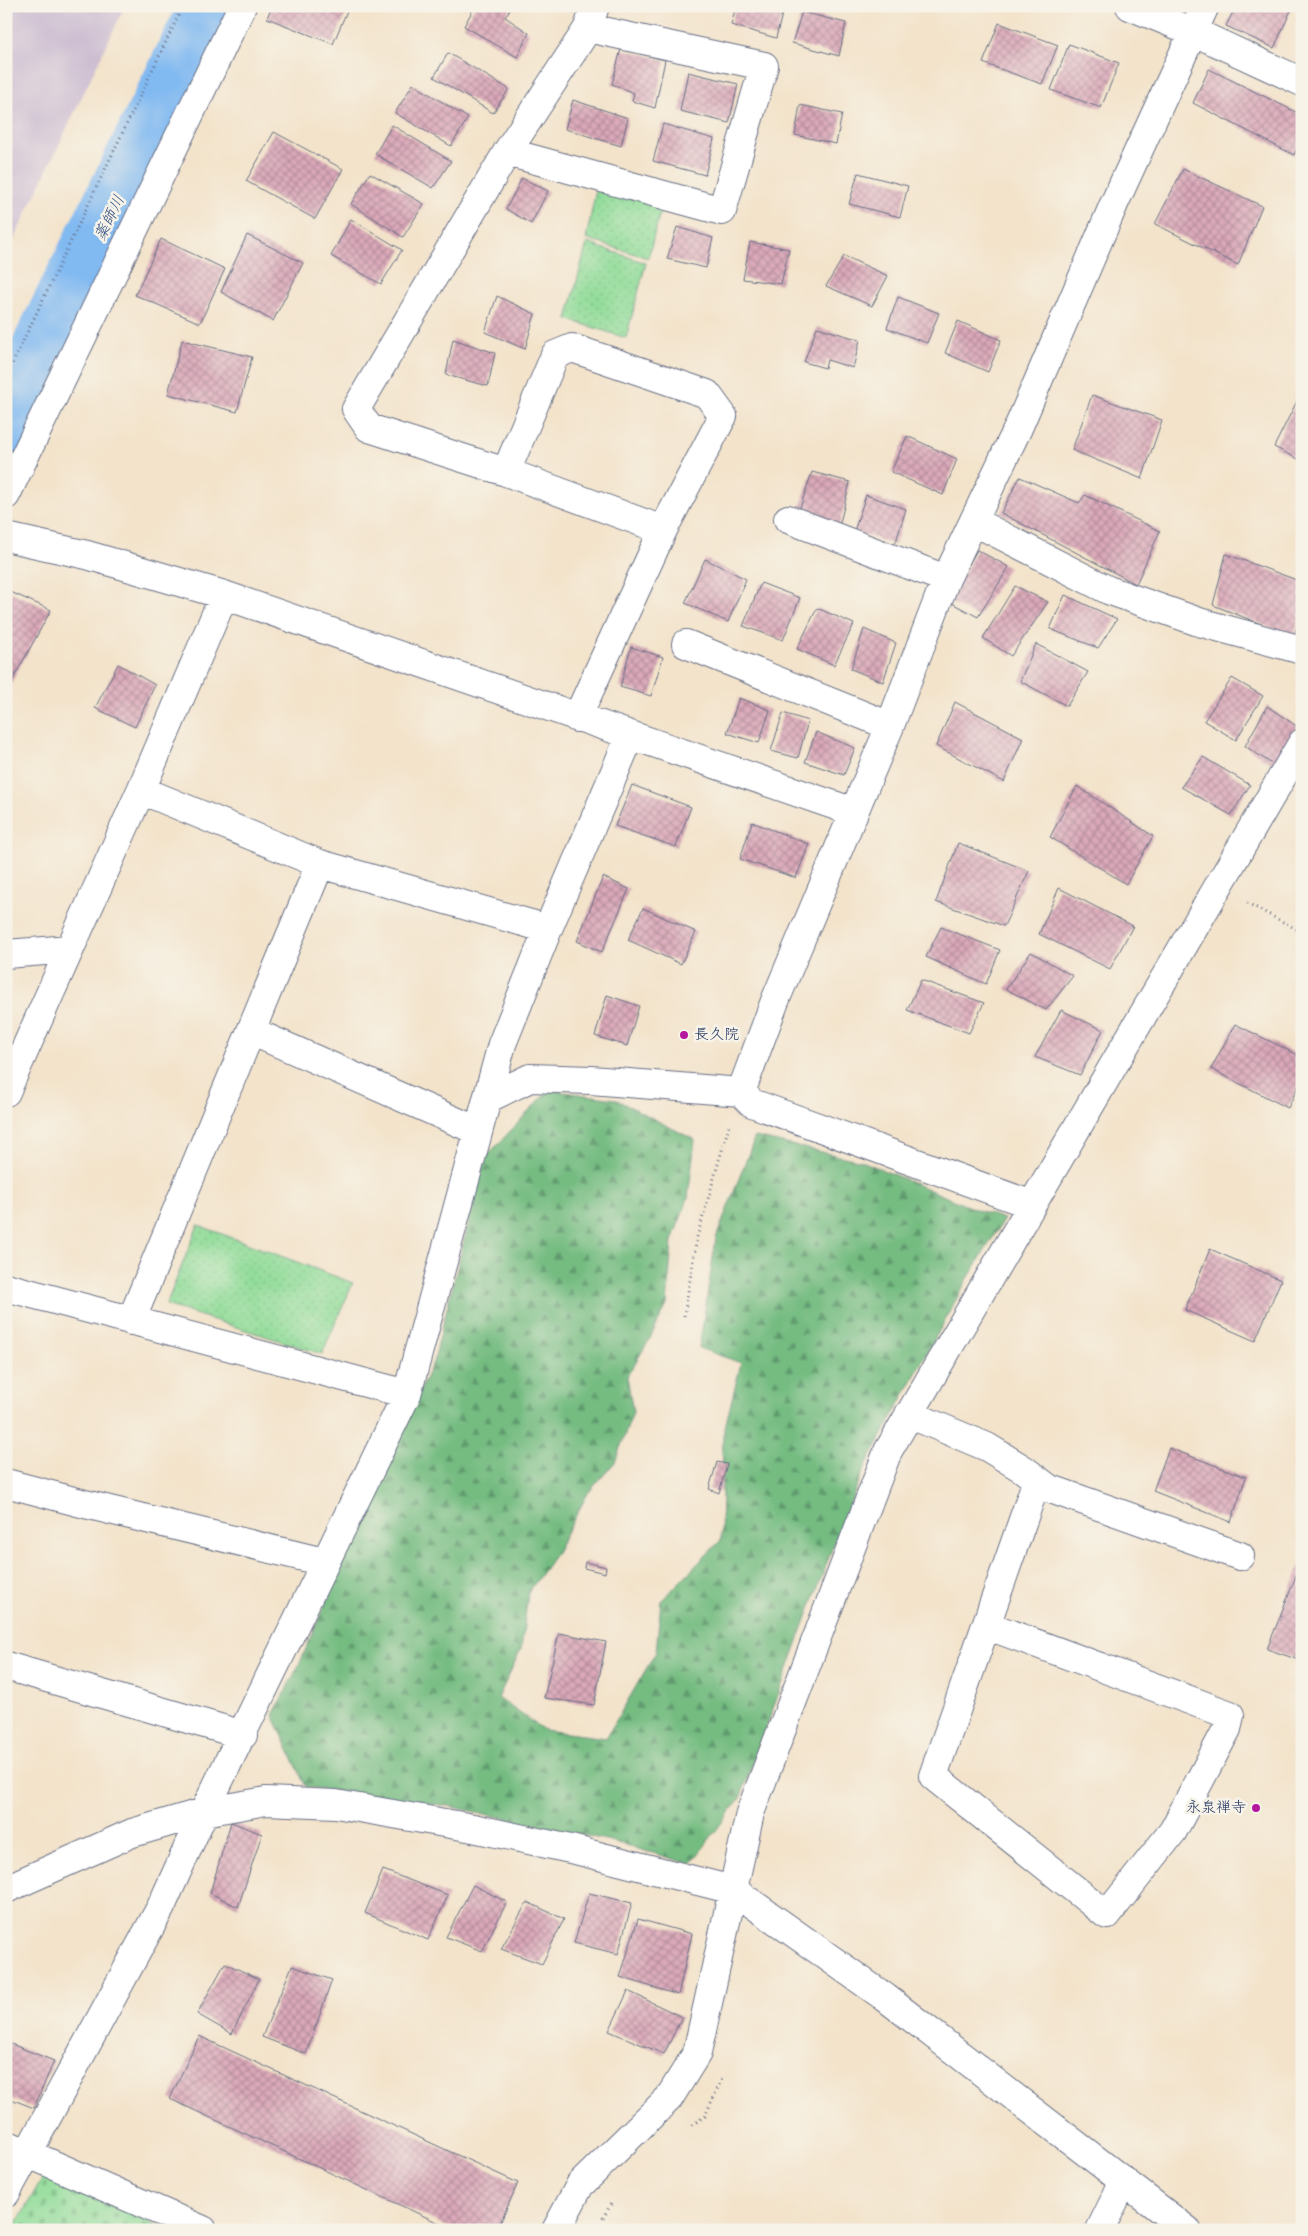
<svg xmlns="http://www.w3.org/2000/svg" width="1308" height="2236" font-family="Mynerve,'Klee One',sans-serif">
	<defs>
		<pattern id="forest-firs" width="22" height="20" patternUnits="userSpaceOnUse" patternTransform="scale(1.25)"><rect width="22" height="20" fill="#74bc81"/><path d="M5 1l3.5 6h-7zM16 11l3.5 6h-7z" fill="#5e996d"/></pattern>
		<pattern id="cemetery-stones" width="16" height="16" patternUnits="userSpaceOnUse" patternTransform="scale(1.25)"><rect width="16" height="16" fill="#91dc99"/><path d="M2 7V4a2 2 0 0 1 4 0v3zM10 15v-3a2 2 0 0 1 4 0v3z" fill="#7cbd86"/></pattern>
		<pattern id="park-dots" width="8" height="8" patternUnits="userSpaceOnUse" patternTransform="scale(1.25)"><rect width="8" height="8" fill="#91dc99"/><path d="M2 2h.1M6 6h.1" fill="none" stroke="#7cbd86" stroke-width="1.8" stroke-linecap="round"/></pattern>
		<pattern id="building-cross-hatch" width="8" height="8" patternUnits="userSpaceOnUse" patternTransform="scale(1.25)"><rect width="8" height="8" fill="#dba9b9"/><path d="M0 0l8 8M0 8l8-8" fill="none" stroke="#b18a9a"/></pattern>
	</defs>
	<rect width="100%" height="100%" fill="#f7f3e8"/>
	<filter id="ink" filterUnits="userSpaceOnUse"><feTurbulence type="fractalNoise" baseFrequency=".02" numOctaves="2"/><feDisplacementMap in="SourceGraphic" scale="10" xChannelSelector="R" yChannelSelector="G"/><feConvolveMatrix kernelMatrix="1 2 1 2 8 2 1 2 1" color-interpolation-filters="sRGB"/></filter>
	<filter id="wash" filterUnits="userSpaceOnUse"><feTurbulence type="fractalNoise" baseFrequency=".0096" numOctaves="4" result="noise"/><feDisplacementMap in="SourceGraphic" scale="20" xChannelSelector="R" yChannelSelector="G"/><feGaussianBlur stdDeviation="1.12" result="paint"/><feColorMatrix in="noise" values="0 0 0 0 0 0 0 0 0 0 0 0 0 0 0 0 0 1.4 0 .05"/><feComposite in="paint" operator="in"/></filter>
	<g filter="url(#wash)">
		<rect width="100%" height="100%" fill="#f3e3cb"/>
		<path fill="#cdbed2" d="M6,6H125L6,256Z"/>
		<path fill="url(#forest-firs)" stroke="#487670" d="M549,1090L615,1099L695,1140L688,1198L672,1241L667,1305L648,1342L627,1376L633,1412L615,1462L588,1493L555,1554L528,1593L521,1649L498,1698L544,1730L606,1738L656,1652L661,1601L721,1540L723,1435L741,1363L699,1348L716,1238L755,1137L862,1161L972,1208L1004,1219L964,1285L864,1469L835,1541L740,1798L691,1864L611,1841L448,1806L306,1787L273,1715L299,1665L371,1496L434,1360L485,1158Z"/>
		<path fill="url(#cemetery-stones)" stroke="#56867c" d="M45,2173L167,2230H13Z"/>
		<path fill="url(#park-dots)" stroke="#56867c" d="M597,185L662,205L648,258L586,239Z
			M587,243L646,263L626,338L567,319Z
			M198,1225L353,1283L322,1354L166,1305Z"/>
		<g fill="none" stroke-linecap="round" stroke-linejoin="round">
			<path stroke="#81b9f1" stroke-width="68" d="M6,430C74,288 146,148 214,6"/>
		</g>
		<g id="blocks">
			<path fill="url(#building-cross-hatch)" d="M272,6H349L333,44L267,18Z
				M475,6H512L505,17L529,33L517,57L464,26Z
				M736,6H784L776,38L731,25Z
				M1236,6H1293L1274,48L1226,26Z
				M802,12L846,23L839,56L792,43Z
				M999,23L1058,45L1042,84L983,63Z
				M1069,44L1119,63L1101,108L1051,90Z
				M621,49L665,60L655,108L632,101L634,93L612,84Z
				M448,53L509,89L493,113L434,77Z
				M1209,69L1302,115V138L1294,155L1193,103Z
				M688,72L738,84L729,123L680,111Z
				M413,84L468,118L451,146L395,113Z
				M573,100L628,118L621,146L565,129Z
				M800,105L842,114L836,144L795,135Z
				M663,124L714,139L705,175L653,161Z
				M392,125L451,161L433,188L375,154Z
				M274,132L343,169L315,219L246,181Z
				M1183,169L1262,206L1238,265L1155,224Z
				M370,173L424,204L403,237L351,204Z
				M858,173L908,186L900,217L849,204Z
				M522,178L548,191L531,224L506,209Z
				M351,219L402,250L381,284L331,256Z
				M677,227L713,238L706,268L667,259Z
				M247,235L303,263L273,321L221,292Z
				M161,239L225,269L200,323L135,295Z
				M750,242L789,249L781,284L743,279Z
				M844,256L888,276L872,306L826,286Z
				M497,296L535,314L525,349L485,332Z
				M898,297L939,313L927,343L887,328Z
				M958,321L1001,340L988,372L945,353Z
				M817,327L860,340L853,368L827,360L825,368L804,362Z
				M453,339L495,353L488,386L446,375Z
				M182,340L252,357L237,412L168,394Z
				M1092,395L1162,420L1142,479L1072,450Z
				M1298,399L1302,400V461L1274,447Z
				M907,436L957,459L943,495L891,472Z
				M812,472L850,482L839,527L798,514Z
				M1020,477L1079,503L1085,495L1160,531L1136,584L1001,513Z
				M866,495L906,509L895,545L854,531Z
				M977,550L1009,567L978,617L948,601Z
				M1226,554L1302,582V609L1294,637L1213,605Z
				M705,559L746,579L728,622L685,603Z
				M761,583L800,598L783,640L743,626Z
				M1015,586L1048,602L1011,656L983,638Z
				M6,590L51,610L6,692Z
				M1065,595L1117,619L1098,648L1050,629Z
				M817,608L854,624L834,665L797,649Z
				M864,629L896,643L883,682L851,669Z
				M1036,644L1088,672L1067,706L1020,681Z
				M631,647L663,657L651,696L620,687Z
				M118,664L155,685L135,727L95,708Z
				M1232,678L1263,696L1236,740L1204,721Z
				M739,698L770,710L759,743L727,733Z
				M955,702L1023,738L1004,782L936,746Z
				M1267,706L1298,727L1275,766L1245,746Z
				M783,713L808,721L798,758L771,751Z
				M816,732L855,748L844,775L805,762Z
				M1203,757L1250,785L1231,815L1181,787Z
				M632,785L691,807L676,847L615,826Z
				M1077,786L1153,836L1126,884L1050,837Z
				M752,822L809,844L796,878L740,859Z
				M958,843L1029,871L1004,926L936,902Z
				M603,877L629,889L602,952L577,941Z
				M1059,888L1133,926L1110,969L1039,934Z
				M643,908L696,932L681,964L628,940Z
				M941,927L1000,950L986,984L926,957Z
				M1031,952L1073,976L1046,1010L1006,989Z
				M921,980L984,1003L969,1033L907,1010Z
				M607,995L639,1006L627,1046L595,1036Z
				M1061,1010L1103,1030L1080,1075L1035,1057Z
				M1235,1024L1302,1057V1078L1288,1108L1211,1069Z
				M1210,1249L1281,1280L1255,1341L1185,1310Z
				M1169,1448L1246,1477L1231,1522L1153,1491Z
				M717,1462L727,1464L719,1493L709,1489Z
				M1302,1561V1661L1267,1649Z
				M585,1562L606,1567L605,1573L584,1568Z
				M559,1633L606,1642L594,1705L544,1698Z
				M231,1822L262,1834L238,1907L210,1893Z
				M383,1870L448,1895L428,1940L365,1913Z
				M473,1885L507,1902L482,1951L446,1937Z
				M589,1893L632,1903L618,1954L574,1943Z
				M527,1902L564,1919L542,1964L501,1949Z
				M638,1919L692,1934L678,1995L620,1977Z
				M225,1963L259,1979L232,2034L197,2014Z
				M292,1966L332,1980L306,2054L262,2037Z
				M628,1991L682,2017L664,2054L609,2031Z
				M199,2036L518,2183L497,2230H454L170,2099Z
				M6,2042L54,2061L34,2108L6,2097Z"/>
		</g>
	</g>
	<g filter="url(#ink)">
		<use href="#blocks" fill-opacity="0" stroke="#676e84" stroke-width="1"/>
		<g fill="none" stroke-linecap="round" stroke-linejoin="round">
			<g stroke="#676e84" stroke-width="30">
				<path id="minor" d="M1130,6L1194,32L1302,82
					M507,152L722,211L764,66L588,28
					M506,472L555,355L572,348L707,394L723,416L663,530
					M6,495L242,6
					M788,519L946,579
					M975,522L1108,590L1199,622L1302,650
					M6,537L87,555L224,595L854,812
					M686,644L890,726
					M577,718L663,530L506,472L369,428L356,409L507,152L588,28L595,6
					M548,929L630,736
					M6,954L70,949
					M251,1031L478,1131
					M6,1092L141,790L224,595
					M741,1092L775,1001L890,726L946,579L1018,428L1114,204L1205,6
					M487,1099L530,1078L591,1080L741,1092L752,1103L1032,1205
					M6,1287L407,1394
					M131,1321L320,864
					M909,1414L987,1447L1023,1469L1048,1488L1240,1556
					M6,1483L85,1504L324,1562
					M986,1625L1230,1715L1227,1729L1173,1831L1107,1915L933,1776L1037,1480
					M6,1666L243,1735
					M6,1889L132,1833L204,1812L266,1801L336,1804L473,1828L575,1850L733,1890L886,1998L1187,2230
					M6,2144L203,2230
					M6,2193L161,1907L204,1812L407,1394L502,1044L548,929L320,864L141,790
					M556,2230L580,2185L669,2098L697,2053L750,1813L888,1451L1302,743
					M1100,2230L1124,2181"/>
			</g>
			<path stroke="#676e84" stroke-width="3" stroke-dasharray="1 4" stroke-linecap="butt" d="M6,377L183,6
				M1247,903L1302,932
				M684,1316L697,1237L729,1126
				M692,2125L705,2116L722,2079
				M603,2218L612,2202"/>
			<use href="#minor" stroke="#fff" stroke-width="28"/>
		</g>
	</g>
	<g fill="#b5179e" stroke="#f7f3e8" stroke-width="2">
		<circle cx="684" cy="1035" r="5"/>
		<circle cx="1256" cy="1808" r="5"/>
	</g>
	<g text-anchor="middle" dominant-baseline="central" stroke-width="5" stroke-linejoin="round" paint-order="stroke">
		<g font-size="15" fill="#1b2f5e" stroke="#f7f3e8" text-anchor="start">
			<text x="694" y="1035">長久院</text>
			<text x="1246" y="1808" text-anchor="end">永泉禅寺</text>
		</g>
		<g font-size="16" font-style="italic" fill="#345283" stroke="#f7f3e8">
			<text transform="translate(110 218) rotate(-64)">薬師川</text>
		</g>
	</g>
	<rect width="1308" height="2236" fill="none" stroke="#f7f3e8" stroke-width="25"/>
</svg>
